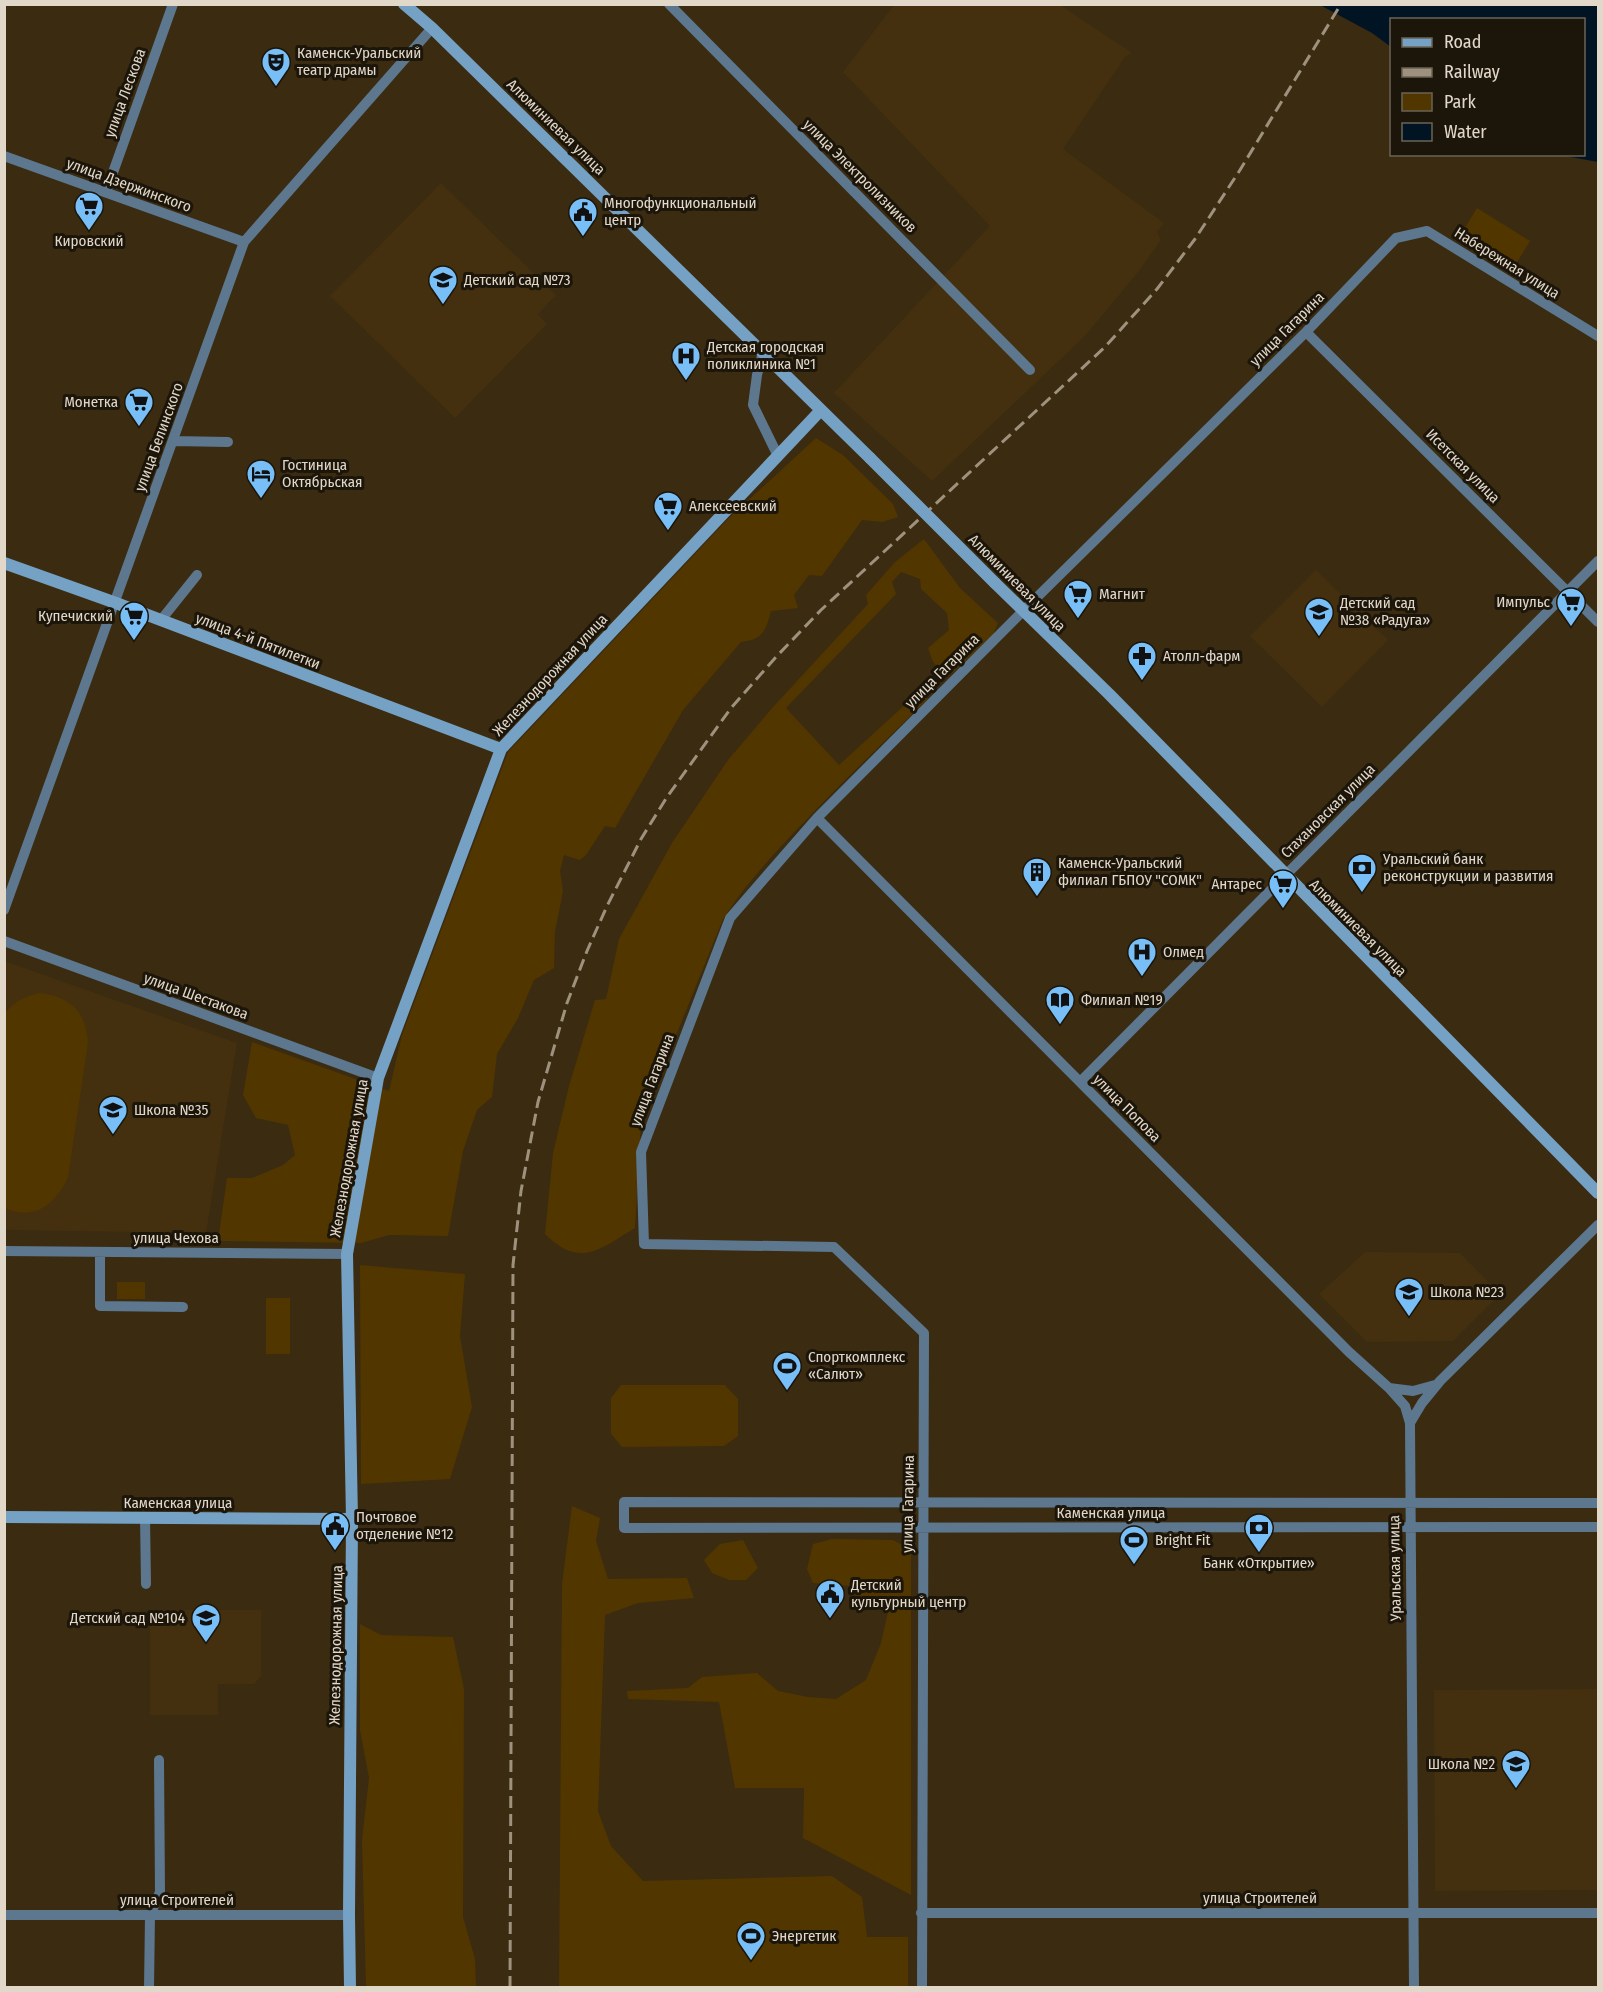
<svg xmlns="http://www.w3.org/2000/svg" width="1603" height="1992" font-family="'Fira Sans Condensed',sans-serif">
	<rect width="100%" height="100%" fill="#3a2b11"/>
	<path fill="#44300e" d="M894,5H1060L1132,53L1125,57L1063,149L1164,223L1157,232L1161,240L1139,271L1085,336L932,481L834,393L990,226L843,72Z
		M441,183L556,295L538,314L547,324L455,418L330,296Z
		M1316,570L1388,640L1322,707L1250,636Z
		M7,962L237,1043L206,1233L5,1230L4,968Z
		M1365,1252L1460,1253L1500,1294L1453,1341L1367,1342L1319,1294Z
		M150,1610H261V1676L254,1684H218V1715H150Z
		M1598,1689V1890L1435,1891L1434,1690Z"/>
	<path fill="#523600" d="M1477,208L1530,241L1516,264L1463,231Z
		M816,438L843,455L893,504L898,517L882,522L862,520L822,576L809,575L794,595L798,608L771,611C766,630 763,640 741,642L683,710L615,828L605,826L586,855L580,860L564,855L560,871L563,891L555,932L554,968L534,980L518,1018L497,1054L492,1097L477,1110L463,1151L448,1236L389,1235L361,1243L218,1241L227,1178H252L283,1165L295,1155L288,1125L256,1118L243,1095L252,1042L389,1091L402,1035L508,752L729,518Z
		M924,539L960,588L998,623L993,635L947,678L933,662L928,648L949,630L947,613L921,589L920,579L901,572L892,582L896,594L786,708L839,765L919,692L928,699C888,738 847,777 808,818C777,850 747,882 723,919L641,1122L635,1228C600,1249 580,1269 545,1234L553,1153L569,1086L595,1000L606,999L619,939L672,843L728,760L774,706L868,604L866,595L895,562Z
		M41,993C72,998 85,1011 88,1042L68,1177C57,1203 34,1222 5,1208V1013C15,1001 25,996 41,993Z
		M360,1265L465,1274L460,1336L472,1407L450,1479L361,1484Z
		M117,1282H145V1299H117Z
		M266,1298H290V1354H266Z
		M621,1385H725L738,1399V1436L724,1446L622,1447L611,1434V1398Z
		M572,1506L600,1518L596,1541L608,1579L687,1578L694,1598L638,1603L605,1615L598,1811L611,1846L643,1881L832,1876L862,1897L867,1937H908V1987H559L562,1584Z
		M832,1539L893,1540L911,1550V1895L803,1838L804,1788H735L719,1702L628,1699L627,1691L688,1688L702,1677L757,1673L778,1691L808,1697L836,1699L866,1680L881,1643L888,1612L859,1603L851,1586L813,1583L807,1569L813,1544Z
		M743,1540L758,1568L746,1580H729L712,1573L704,1560L720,1544Z
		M360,1624L381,1635L453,1637L464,1689L463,1917L475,1959L476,1987H366L362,1840L369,1778L360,1730Z"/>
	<path fill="#011424" d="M1320,5H1598V162L1560,155L1584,154V20H1392L1391,47L1372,33Z"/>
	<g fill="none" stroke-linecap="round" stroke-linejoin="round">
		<path stroke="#5c778e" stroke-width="10" d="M669,4L1030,370
			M4,156L244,242
			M106,192L173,4
			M1306,332L1598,622
			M763,352L757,375L753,405L778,456
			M173,441L228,442
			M161,620L197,575
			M817,818L1349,1352L1389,1388L1405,1406L1410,1423
			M4,910L244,242L432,28
			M4,941L378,1078
			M1080,1082L1598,561
			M4,1251L347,1254
			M100,1252V1306L183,1307
			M1389,1388L1413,1391L1435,1385
			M1598,1503L624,1502V1528L1598,1527
			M145,1518L146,1584
			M921,1913H1598
			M4,1915H349
			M149,1988L150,1915L160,1892L159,1760
			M922,1988L924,1333L834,1247L644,1244L641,1152L730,918L817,818L1023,611L1306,332L1396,238L1427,231L1598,336
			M1414,1988L1410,1423L1422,1403L1440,1381L1598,1225"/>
		<path stroke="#75a1c4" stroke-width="12" d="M404,4L432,28L870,458
			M4,563L116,603L501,749
			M995,583L1109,694L1598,1193
			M4,1517L352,1519
			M350,1988L349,1915L352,1519L347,1254L378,1078L501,749L821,410"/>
		<path stroke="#9e927e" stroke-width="3" stroke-dasharray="12 6" stroke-linecap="butt" d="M510,1988L513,1265L521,1191L538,1102L567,1003L587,951L607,906L641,839L667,797L731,708L776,657L821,610L1105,347L1157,289L1195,239L1240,170L1341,4"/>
		<path stroke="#75a1c4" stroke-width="12" d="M870,458L995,583"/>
	</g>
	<defs>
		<g id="theatre-pin" transform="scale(1.5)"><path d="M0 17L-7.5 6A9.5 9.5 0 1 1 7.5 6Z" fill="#78bff7" stroke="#1c150a"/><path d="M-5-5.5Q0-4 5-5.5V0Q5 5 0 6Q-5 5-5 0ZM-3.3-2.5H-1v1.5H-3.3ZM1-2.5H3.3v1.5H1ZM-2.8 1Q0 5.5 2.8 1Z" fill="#111"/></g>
		<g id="supermarket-pin" transform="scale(1.5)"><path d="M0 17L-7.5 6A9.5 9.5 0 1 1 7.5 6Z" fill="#78bff7" stroke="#1c150a"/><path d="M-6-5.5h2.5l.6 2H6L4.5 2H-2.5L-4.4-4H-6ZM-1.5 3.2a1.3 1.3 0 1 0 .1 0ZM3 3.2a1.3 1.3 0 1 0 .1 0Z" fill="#111"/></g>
		<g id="civic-pin" transform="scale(1.5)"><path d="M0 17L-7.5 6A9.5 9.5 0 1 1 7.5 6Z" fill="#78bff7" stroke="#1c150a"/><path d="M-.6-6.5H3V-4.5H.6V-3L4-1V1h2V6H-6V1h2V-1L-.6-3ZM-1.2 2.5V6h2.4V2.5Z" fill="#111"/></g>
		<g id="school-pin" transform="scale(1.5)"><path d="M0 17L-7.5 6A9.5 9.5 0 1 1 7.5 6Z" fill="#78bff7" stroke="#1c150a"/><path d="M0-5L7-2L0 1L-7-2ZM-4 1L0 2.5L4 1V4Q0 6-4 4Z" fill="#111"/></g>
		<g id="hospital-pin" transform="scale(1.5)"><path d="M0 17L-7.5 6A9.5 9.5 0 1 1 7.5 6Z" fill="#78bff7" stroke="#1c150a"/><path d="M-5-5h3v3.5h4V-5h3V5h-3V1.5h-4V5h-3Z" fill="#111"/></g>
		<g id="hotel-pin" transform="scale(1.5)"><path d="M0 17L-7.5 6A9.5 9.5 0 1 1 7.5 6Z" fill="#78bff7" stroke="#1c150a"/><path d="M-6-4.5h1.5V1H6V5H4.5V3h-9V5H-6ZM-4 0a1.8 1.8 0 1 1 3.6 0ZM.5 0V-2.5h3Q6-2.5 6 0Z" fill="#111"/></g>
		<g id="pharmacy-pin" transform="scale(1.5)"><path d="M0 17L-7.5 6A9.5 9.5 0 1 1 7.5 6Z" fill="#78bff7" stroke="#1c150a"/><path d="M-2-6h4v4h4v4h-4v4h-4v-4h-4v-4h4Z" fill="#111"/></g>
		<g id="bank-pin" transform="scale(1.5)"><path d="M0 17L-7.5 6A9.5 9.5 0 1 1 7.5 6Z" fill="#78bff7" stroke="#1c150a"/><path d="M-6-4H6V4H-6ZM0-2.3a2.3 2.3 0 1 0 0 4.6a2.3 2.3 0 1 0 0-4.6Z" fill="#111"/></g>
		<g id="building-pin" transform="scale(1.5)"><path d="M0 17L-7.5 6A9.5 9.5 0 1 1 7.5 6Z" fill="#78bff7" stroke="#1c150a"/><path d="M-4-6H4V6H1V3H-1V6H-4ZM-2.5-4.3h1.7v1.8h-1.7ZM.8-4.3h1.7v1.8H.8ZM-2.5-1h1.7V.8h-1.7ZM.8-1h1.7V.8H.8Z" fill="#111"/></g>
		<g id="library-pin" transform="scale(1.5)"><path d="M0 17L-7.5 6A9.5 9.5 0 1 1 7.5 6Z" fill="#78bff7" stroke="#1c150a"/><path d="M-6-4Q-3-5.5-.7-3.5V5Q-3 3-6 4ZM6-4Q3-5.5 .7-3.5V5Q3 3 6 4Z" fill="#111"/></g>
		<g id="stadium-pin" transform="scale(1.5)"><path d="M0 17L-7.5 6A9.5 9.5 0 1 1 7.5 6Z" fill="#78bff7" stroke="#1c150a"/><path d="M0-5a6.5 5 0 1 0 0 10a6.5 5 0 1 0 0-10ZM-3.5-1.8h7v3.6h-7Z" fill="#111"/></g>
	</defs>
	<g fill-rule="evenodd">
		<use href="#theatre-pin" x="276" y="62"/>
		<use href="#supermarket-pin" x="89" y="206"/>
		<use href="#civic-pin" x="583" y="212"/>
		<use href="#school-pin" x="443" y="280"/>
		<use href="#hospital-pin" x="686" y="356"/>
		<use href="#supermarket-pin" x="139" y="402"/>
		<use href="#hotel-pin" x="261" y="474"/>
		<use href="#supermarket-pin" x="668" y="506"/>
		<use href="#supermarket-pin" x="1078" y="594"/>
		<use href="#supermarket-pin" x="1571" y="602"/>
		<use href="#school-pin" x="1319" y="612"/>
		<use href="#supermarket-pin" x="134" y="616"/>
		<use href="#pharmacy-pin" x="1142" y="656"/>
		<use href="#bank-pin" x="1362" y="868"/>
		<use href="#building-pin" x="1037" y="872"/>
		<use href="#supermarket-pin" x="1283" y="884"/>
		<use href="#hospital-pin" x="1142" y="952"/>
		<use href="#library-pin" x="1060" y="1000"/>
		<use href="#school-pin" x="113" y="1110"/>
		<use href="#school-pin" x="1409" y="1292"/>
		<use href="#stadium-pin" x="787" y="1366"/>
		<use href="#civic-pin" x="335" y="1526"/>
		<use href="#bank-pin" x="1259" y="1528"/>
		<use href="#stadium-pin" x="1134" y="1540"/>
		<use href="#civic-pin" x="830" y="1594"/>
		<use href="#school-pin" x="206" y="1618"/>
		<use href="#school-pin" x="1516" y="1764"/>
		<use href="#stadium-pin" x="751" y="1936"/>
	</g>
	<g text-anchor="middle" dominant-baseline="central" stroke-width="6" stroke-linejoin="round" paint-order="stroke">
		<g font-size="15" fill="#e2d8c9" stroke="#1c150a" text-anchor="start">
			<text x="297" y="53">Каменск-Уральский<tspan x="297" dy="17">театр драмы</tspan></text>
			<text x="604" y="203">Многофункциональный<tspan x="604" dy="17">центр</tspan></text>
			<text x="89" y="241" text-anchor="middle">Кировский</text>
			<text x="464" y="280">Детский сад №73</text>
			<text x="707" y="347">Детская городская<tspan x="707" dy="17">поликлиника №1</tspan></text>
			<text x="118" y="402" text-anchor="end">Монетка</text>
			<text x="282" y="465">Гостиница<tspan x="282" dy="17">Октябрьская</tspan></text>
			<text x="689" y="506">Алексеевский</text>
			<text x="1099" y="594">Магнит</text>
			<text x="1550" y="602" text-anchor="end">Импульс</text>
			<text x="1340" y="603">Детский сад<tspan x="1340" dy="17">№38 «Радуга»</tspan></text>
			<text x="113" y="616" text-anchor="end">Купечиский</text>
			<text x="1163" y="656">Атолл-фарм</text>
			<text x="1383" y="859">Уральский банк<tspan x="1383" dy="17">реконструкции и развития</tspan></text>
			<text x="1058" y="863">Каменск-Уральский<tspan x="1058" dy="17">филиал ГБПОУ "СОМК"</tspan></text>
			<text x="1262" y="884" text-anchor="end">Антарес</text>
			<text x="1163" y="952">Олмед</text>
			<text x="1081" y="1000">Филиал №19</text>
			<text x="134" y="1110">Школа №35</text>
			<text x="1430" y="1292">Школа №23</text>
			<text x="808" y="1357">Спорткомплекс<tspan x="808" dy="17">«Салют»</tspan></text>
			<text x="356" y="1517">Почтовое<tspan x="356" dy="17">отделение №12</tspan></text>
			<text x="1155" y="1540">Bright Fit</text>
			<text x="1259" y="1563" text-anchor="middle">Банк «Открытие»</text>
			<text x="851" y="1585">Детский<tspan x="851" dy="17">культурный центр</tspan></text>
			<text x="185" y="1618" text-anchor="end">Детский сад №104</text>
			<text x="1495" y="1764" text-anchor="end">Школа №2</text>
			<text x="772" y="1936">Энергетик</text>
		</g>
		<g font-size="15" fill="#e2d8c9" stroke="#1c150a">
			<text transform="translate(125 93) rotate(-70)">улица Лескова</text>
			<text transform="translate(556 127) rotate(44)">Алюминиевая улица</text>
			<text transform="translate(860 176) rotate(45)">улица Электролизников</text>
			<text transform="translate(129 185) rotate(20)">улица Дзержинского</text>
			<text transform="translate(1507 263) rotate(32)">Набережная улица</text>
			<text transform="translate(1287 329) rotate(-45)">улица Гагарина</text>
			<text transform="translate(159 437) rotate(-70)">улица Белинского</text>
			<text transform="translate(1463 466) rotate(45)">Исетская улица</text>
			<text transform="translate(1017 583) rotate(45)">Алюминиевая улица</text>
			<text transform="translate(258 641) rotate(21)">улица 4-й Пятилетки</text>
			<text transform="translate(942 671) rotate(-45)">улица Гагарина</text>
			<text transform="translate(550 675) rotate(-47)">Железнодорожная улица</text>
			<text transform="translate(1328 811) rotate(-45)">Стахановская улица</text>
			<text transform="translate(1358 928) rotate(45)">Алюминиевая улица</text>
			<text transform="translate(196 996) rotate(20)">улица Шестакова</text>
			<text transform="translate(652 1080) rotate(-69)">улица Гагарина</text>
			<text transform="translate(1127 1108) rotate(45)">улица Попова</text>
			<text transform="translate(349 1158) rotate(-80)">Железнодорожная улица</text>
			<text x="176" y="1238">улица Чехова</text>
			<text x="178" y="1503">Каменская улица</text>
			<text transform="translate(908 1504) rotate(-89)">улица Гагарина</text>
			<text x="1111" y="1513">Каменская улица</text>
			<text transform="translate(1395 1568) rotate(-91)">Уральская улица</text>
			<text transform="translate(336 1645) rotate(-89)">Железнодорожная улица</text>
			<text x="1260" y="1898">улица Строителей</text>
			<text x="177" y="1900">улица Строителей</text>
		</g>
	</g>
	<rect width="1603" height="1992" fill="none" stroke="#e2d8c9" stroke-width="12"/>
	<rect x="1390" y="18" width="195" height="138" fill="#1c150a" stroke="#6b6356" stroke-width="1.5"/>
	<rect x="1402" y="38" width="30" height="9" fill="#75a1c4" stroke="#6b6356" stroke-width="1.5"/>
	<text x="1444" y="48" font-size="18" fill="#e2d8c9">Road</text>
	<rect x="1402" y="68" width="30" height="9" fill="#9e927e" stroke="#6b6356" stroke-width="1.5"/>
	<text x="1444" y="78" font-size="18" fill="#e2d8c9">Railway</text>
	<rect x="1402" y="93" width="30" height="18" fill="#523600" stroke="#6b6356" stroke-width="1.5"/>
	<text x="1444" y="108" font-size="18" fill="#e2d8c9">Park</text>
	<rect x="1402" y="123" width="30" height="18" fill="#011424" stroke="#6b6356" stroke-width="1.5"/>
	<text x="1444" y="138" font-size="18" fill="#e2d8c9">Water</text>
</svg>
